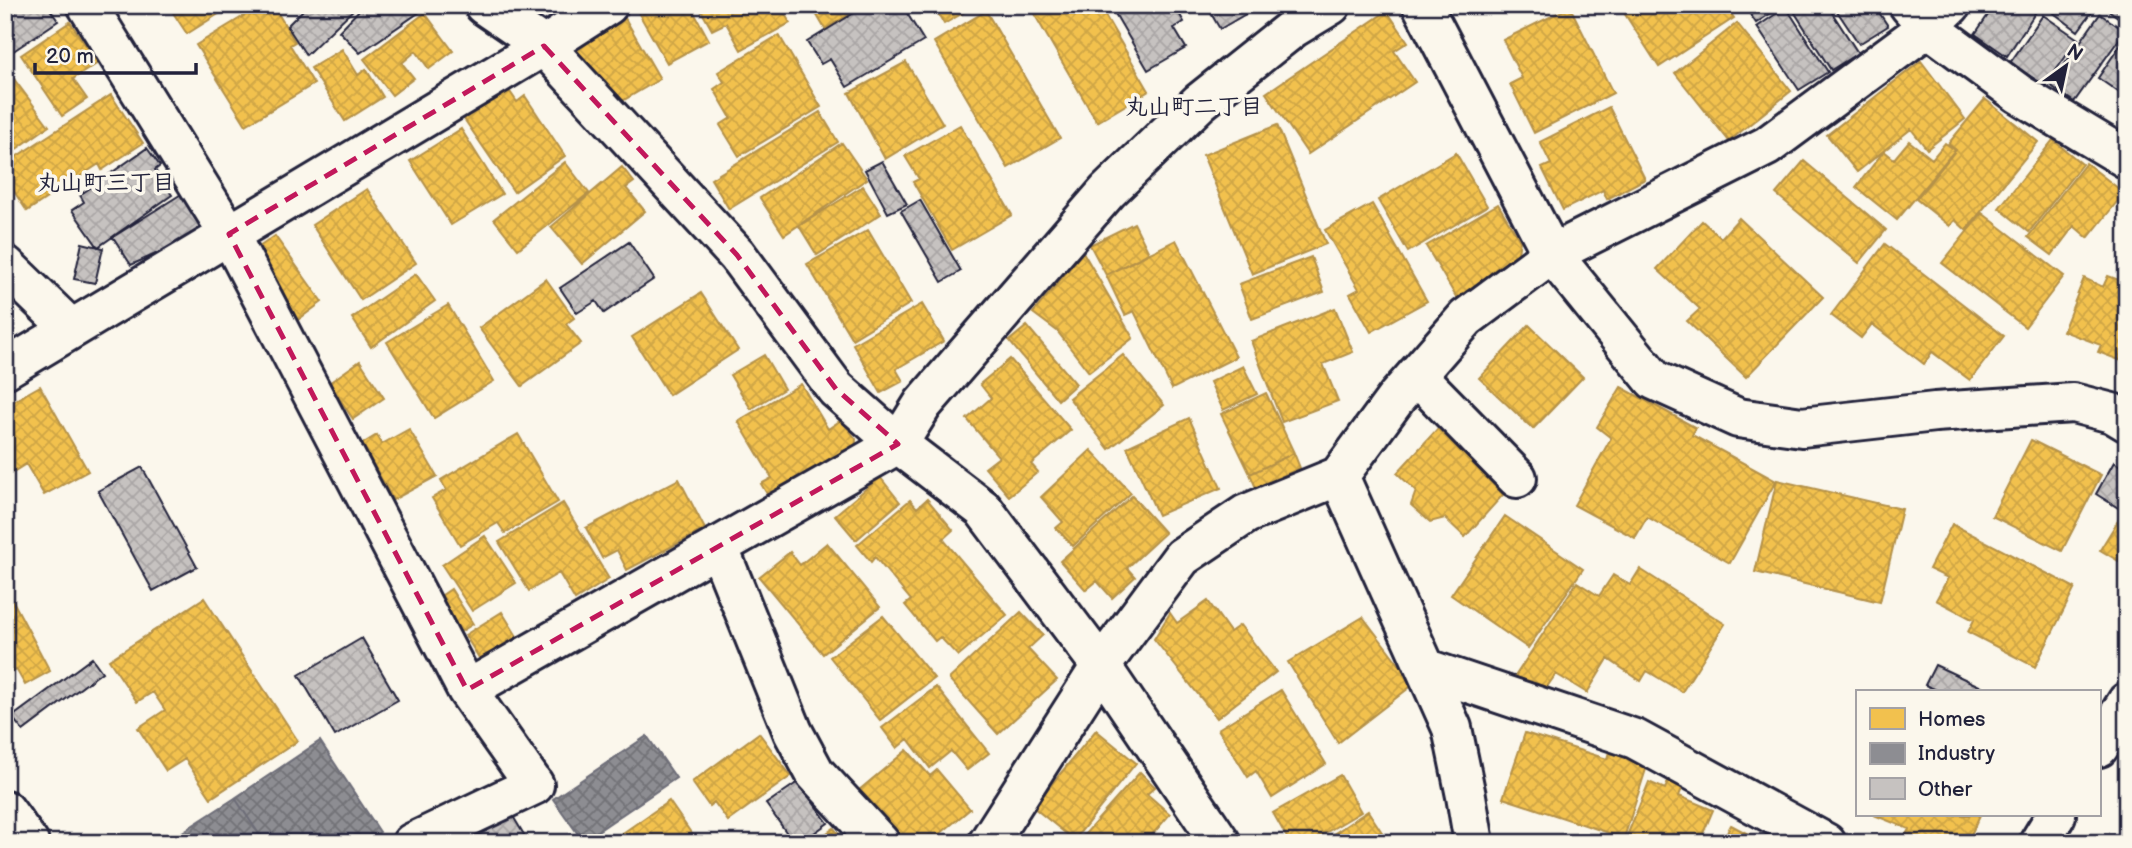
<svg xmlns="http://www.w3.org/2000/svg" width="2132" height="848" font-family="'Balsamiq Sans','Klee One',sans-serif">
	<defs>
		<pattern id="homes-cross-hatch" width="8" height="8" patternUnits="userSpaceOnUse" patternTransform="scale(1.75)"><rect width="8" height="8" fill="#f2c14e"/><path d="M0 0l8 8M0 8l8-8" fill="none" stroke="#cfa645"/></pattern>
		<pattern id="industry-cross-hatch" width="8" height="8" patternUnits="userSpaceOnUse" patternTransform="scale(1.75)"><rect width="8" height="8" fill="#8d8d92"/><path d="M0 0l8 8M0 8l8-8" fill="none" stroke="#737378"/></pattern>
		<pattern id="building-cross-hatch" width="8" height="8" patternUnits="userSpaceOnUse" patternTransform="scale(1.75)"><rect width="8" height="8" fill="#c6c2c0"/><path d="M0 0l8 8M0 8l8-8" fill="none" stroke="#aaa6a6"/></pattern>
	</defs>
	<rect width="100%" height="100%" fill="#fbf7ec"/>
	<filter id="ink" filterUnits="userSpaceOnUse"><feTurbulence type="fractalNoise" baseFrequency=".0143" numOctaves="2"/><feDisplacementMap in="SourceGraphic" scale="14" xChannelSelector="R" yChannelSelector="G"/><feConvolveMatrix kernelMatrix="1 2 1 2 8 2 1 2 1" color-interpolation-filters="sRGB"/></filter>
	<g filter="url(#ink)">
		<path fill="url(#homes-cross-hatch)" stroke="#b49148" stroke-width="2" d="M168,5H230L231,6L187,34Z
			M262,5H273L295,42L290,45L314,84L246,125L196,45Z
			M634,5H690L709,40L667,63Z
			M698,5H780L790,23L741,50L726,23L712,30Z
			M811,5H865L825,29Z
			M933,5H977L944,24Z
			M1029,5H1099L1149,91L1097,122Z
			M1619,5H1725L1734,18L1659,67Z
			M1570,7L1613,93L1534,133L1510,84L1522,78L1503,40Z
			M986,11L1060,138L1008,168L934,42Z
			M1387,11L1408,42L1394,51L1415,82L1308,154L1266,93Z
			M425,13L453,51L429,69L416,51L402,63L414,78L392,95L364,59Z
			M622,13L660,79L617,104L607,86L601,90L565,45Z
			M70,22L98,63L73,79L87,99L62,116L21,55Z
			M1737,23L1791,91L1729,141L1675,73Z
			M779,35L821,107L739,156L720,125L731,118L714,89L724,82L718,72Z
			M342,49L358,75L366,69L383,97L345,121L311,68Z
			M1921,61L1965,119L1927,149L1911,129L1857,172L1827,135Z
			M906,62L943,124L885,159L849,93Z
			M5,67L49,126L5,157Z
			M504,83L517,102L525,96L565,156L514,192L460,113Z
			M111,95L143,143L102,170L99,164L27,211L5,178V164Z
			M1985,99L2038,142L1966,230L1955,220L1950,226L1916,199L1956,150L1948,144Z
			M1609,107L1645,179L1607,199L1603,190L1563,210L1542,168L1551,164L1540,142Z
			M820,112L838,142L729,209L711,179Z
			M960,125L1012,215L952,250L913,182L919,179L905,156Z
			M1277,125L1326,244L1252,274L1203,155Z
			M461,129L502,194L451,225L410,161Z
			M2053,140L2082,164L2029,232L1999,208Z
			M1909,141L1932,159L1945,143L1955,150L1897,220L1856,187L1884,151L1894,159Z
			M842,143L867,179L784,235L760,198Z
			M1456,153L1487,206L1408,252L1378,200Z
			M1804,161L1886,230L1859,263L1776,194Z
			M565,162L589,193L518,249L494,219Z
			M2086,163L2124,193L2088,238L2074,226L2052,255L2028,237Z
			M622,167L634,182L626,188L645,211L582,264L551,227Z
			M863,186L881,214L817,255L799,226Z
			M367,189L416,263L361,300L312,225Z
			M1372,204L1427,301L1371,332L1350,294L1359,289L1325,230Z
			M1498,204L1520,241L1516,265L1458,300L1426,246Z
			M1982,213L2064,276L2025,327L1942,263Z
			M1739,218L1823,297L1746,377L1687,321L1700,309L1657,269L1702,221L1721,238Z
			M1134,223L1149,253L1106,275L1090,245Z
			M868,230L911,303L852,339L807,264Z
			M275,236L322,302L295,322L257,268L259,247Z
			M1176,240L1236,357L1172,389L1134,311L1125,315L1106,275Z
			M1885,244L2004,336L1970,380L1932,352L1924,364L1872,324L1861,338L1831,315Z
			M1083,252L1133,338L1089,372L1057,331L1033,313Z
			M1311,257L1324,292L1252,319L1239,284Z
			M416,274L435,301L371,347L352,318Z
			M2108,276L2127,283V363L2098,352L2101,345L2063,331L2084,278L2103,287Z
			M546,279L574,318L566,324L581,343L522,386L479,328Z
			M701,293L738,350L669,395L632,337Z
			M922,304L944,341L896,369L903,381L881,393L853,344Z
			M448,305L494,381L434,418L387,342Z
			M1335,308L1353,352L1323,364L1338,401L1282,422L1251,341Z
			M1529,325L1583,377L1533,429L1479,378Z
			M1027,326L1076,384L1058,400L1009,341Z
			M764,355L784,389L751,409L730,375Z
			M1123,355L1164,405L1109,449L1069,398Z
			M1010,359L1071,430L1031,464L1038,472L1009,496L985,468L999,457L967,419L991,398L980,384Z
			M360,361L384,398L353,419L329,383Z
			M1243,366L1257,394L1223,410L1210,382Z
			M801,384L828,429L841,420L856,439L855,452L770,499L761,484L772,478L738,421Z
			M40,386L88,471L44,495L26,464L13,472L5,459V406Z
			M1621,387L1696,428L1692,435L1776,481L1730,563L1647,517L1635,538L1574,505L1611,438L1597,427Z
			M1266,393L1294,453L1250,474L1221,414Z
			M1189,418L1221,488L1158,515L1127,447Z
			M1441,425L1509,488L1465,537L1445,518L1430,522L1411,505L1416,491L1397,473Z
			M409,429L437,476L393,500L362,444L377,435L382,444Z
			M518,434L558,502L505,533L498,523L460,545L432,498L446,490L441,480Z
			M2031,440L2101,475L2062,551L1992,516Z
			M1091,450L1131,493L1073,546L1056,528L1063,522L1041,497Z
			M1294,453L1300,468L1256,488L1250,474Z
			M880,477L900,502L856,540L835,515Z
			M679,479L705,529L627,570L617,550L602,558L586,528Z
			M1777,480L1902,509L1880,602L1755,572Z
			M1132,496L1165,533L1127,568L1135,577L1112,598L1097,581L1086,590L1060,561Z
			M927,499L953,530L943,539L1007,615L958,656L940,637L935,641L905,605L911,600L875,557L871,562L857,545L910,500L917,508Z
			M563,503L609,579L575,600L559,573L529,591L499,542Z
			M2127,506V566L2100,550Z
			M1505,516L1583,569L1528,648L1451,595Z
			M1952,524L2075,588L2035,667L1968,632L1974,620L1936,600L1948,578L1929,569Z
			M485,536L516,583L472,611L442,565Z
			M827,543L880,607L823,654L759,577L790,552L800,565Z
			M1640,569L1725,624L1682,692L1647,671L1641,681L1608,659L1587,693L1556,674L1544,691L1512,681L1577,582L1599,596L1613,575L1630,585Z
			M5,586L50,671L25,685L16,669L5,675Z
			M451,589L473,624L454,636L432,602Z
			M204,598L298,741L211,798L185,759L166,771L138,728L165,710L153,692L137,702L109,660Z
			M1208,601L1230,632L1240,625L1276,672L1217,718L1154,639L1170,613L1177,623Z
			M502,612L518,638L481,661L465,635Z
			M1021,612L1043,635L1028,649L1057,680L998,734L949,679Z
			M883,616L934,678L880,720L830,657Z
			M1363,617L1414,684L1338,743L1288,662Z
			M936,687L989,753L967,770L951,751L930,768L908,739L897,748L882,728Z
			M1281,690L1326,764L1272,798L1256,771L1248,777L1218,729Z
			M1096,730L1136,763L1074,840L1033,807Z
			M759,733L791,776L728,821L714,802L709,806L692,782Z
			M1525,733L1607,759L1610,748L1649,760L1624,838L1503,798Z
			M907,750L930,776L937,770L970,809L929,843H904L859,790Z
			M1140,772L1155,787L1147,794L1170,814L1145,843H1077Z
			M1340,775L1361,812L1308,843H1290L1273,813Z
			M1669,779L1683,786L1679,796L1713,810L1699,843H1624L1649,782L1665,789Z
			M669,801L698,843H620L617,837Z
			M1368,811L1389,843H1320Z
			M1874,815H1980L1970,837L1983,843H1920L1905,837L1909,829Z
			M1731,825L1765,843H1721Z
			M834,828L845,843H813Z"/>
		<path fill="url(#industry-cross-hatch)" stroke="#6d6d78" stroke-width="2" d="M647,736L676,778L583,841L553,799Z
			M320,741L380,832L364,843H265L235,798Z
			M235,798L265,843H172L170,840Z"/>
		<path fill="url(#building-cross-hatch)" stroke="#22223b" stroke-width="2" d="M5,5H47L58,21L6,56Z
			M308,5H358L306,55L287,26Z
			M364,5H420L424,9L360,53L339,31Z
			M867,5H902L924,41L847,87L830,59L821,64L807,42Z
			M1110,5H1174L1184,22L1174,28L1186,48L1148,70Z
			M1206,5H1252L1254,9L1220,29Z
			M1744,5H1783L1756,23Z
			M1790,5H1827L1858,53L1831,70Z
			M1833,5H1874L1888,26L1859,44Z
			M1995,5H2030L2037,10L2007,56L1975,34Z
			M2043,5H2097L2078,31Z
			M2101,5H2127V19L2125,22Z
			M1786,7L1828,72L1799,90L1757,27Z
			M2100,14L2125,31L2074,102L2050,85Z
			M2043,15L2078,39L2045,86L2010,63Z
			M2127,35V98L2098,78Z
			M147,148L160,166L155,170L172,195L98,247L72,210L84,202L80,195Z
			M882,161L907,204L888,213L865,170Z
			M191,188L205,232L131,265L113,237Z
			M920,200L961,271L942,282L901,211Z
			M629,242L654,279L604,313L596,301L577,313L560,288Z
			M82,243L103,248L95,283L74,279Z
			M2114,462L2127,470V497L2120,509L2096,494Z
			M142,467L197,567L153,591L98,491Z
			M362,638L398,700L335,736L299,675Z
			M92,658L102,672L23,731L12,717Z
			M1935,665L1992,692H1941L1925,685Z
			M798,782L828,823L800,843H794L766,804Z
			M508,808L529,843H449Z"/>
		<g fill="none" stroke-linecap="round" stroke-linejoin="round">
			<g stroke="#22223b" stroke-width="44">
				<path id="minor" d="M87,5L229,234L467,690L534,785L412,843
					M484,5L544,46L737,255L836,389L898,444L983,509L1101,666L1221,843
					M1422,5L1552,254L1654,380L1738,418L1802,427L1935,412L2073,403L2112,413L2127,422
					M1909,5L1928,27L2019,94L2127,159
					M5,265L71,329
					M5,369L544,46L608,5
					M1416,375L1517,478
					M1339,476L1452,728L1466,796L1474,843
					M718,546L793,732L815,773L880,843
					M1427,669L1635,739L1826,843
					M467,690L898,444L923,404L1108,191L1200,102L1293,28L1331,5
					M988,843L1101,666L1182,557L1246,514L1339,476L1397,397L1466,318L1552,254L1767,146L1928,27L1951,5"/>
			</g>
			<g stroke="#22223b" stroke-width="44">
				<path id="tertiary" d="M2099,747L2127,702
					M5,810L29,843
					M2039,843L2056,815"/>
			</g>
			<use href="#minor" stroke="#fbf7ec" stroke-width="38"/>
			<use href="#tertiary" stroke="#fbf7ec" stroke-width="38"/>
		</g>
	</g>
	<path fill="none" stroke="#c2185b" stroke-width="5" stroke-dasharray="14 9" stroke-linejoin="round" d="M544,46L737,255L836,389L898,444L467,690L229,234Z"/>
	<g text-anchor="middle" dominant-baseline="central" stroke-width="7" stroke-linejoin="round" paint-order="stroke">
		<g font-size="23" font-weight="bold" fill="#22223b" stroke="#fbf7ec">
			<text x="1194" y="107">丸山町二丁目</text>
			<text x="106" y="183">丸山町三丁目</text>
		</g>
	</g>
	<rect width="2132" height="848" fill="none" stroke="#fbf7ec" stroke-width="28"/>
	<rect x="14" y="14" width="2104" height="820" fill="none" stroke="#22223b" stroke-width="2.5" filter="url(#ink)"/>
	<rect x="1856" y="690" width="245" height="126" fill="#fbf7ec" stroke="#a4a2a5" stroke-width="2"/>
	<rect x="1870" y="708" width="35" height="21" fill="#f2c14e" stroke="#a4a2a5" stroke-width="2"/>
	<text x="1918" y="726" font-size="21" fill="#22223b">Homes</text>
	<rect x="1870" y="743" width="35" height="21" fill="#8d8d92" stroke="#a4a2a5" stroke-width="2"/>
	<text x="1918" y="760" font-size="21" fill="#22223b">Industry</text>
	<rect x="1870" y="778" width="35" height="21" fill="#c6c2c0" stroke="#a4a2a5" stroke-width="2"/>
	<text x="1918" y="796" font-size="21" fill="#22223b">Other</text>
	<g transform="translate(2066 66) rotate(33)" stroke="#fbf7ec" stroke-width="5" paint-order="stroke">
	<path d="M0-5L12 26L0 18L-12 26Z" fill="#22223b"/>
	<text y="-10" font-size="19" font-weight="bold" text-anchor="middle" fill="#22223b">N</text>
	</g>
	<path d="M35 63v10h161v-10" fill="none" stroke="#22223b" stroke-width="3.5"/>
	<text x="46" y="63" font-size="21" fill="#22223b" stroke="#fbf7ec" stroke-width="5" paint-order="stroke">20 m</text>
</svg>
